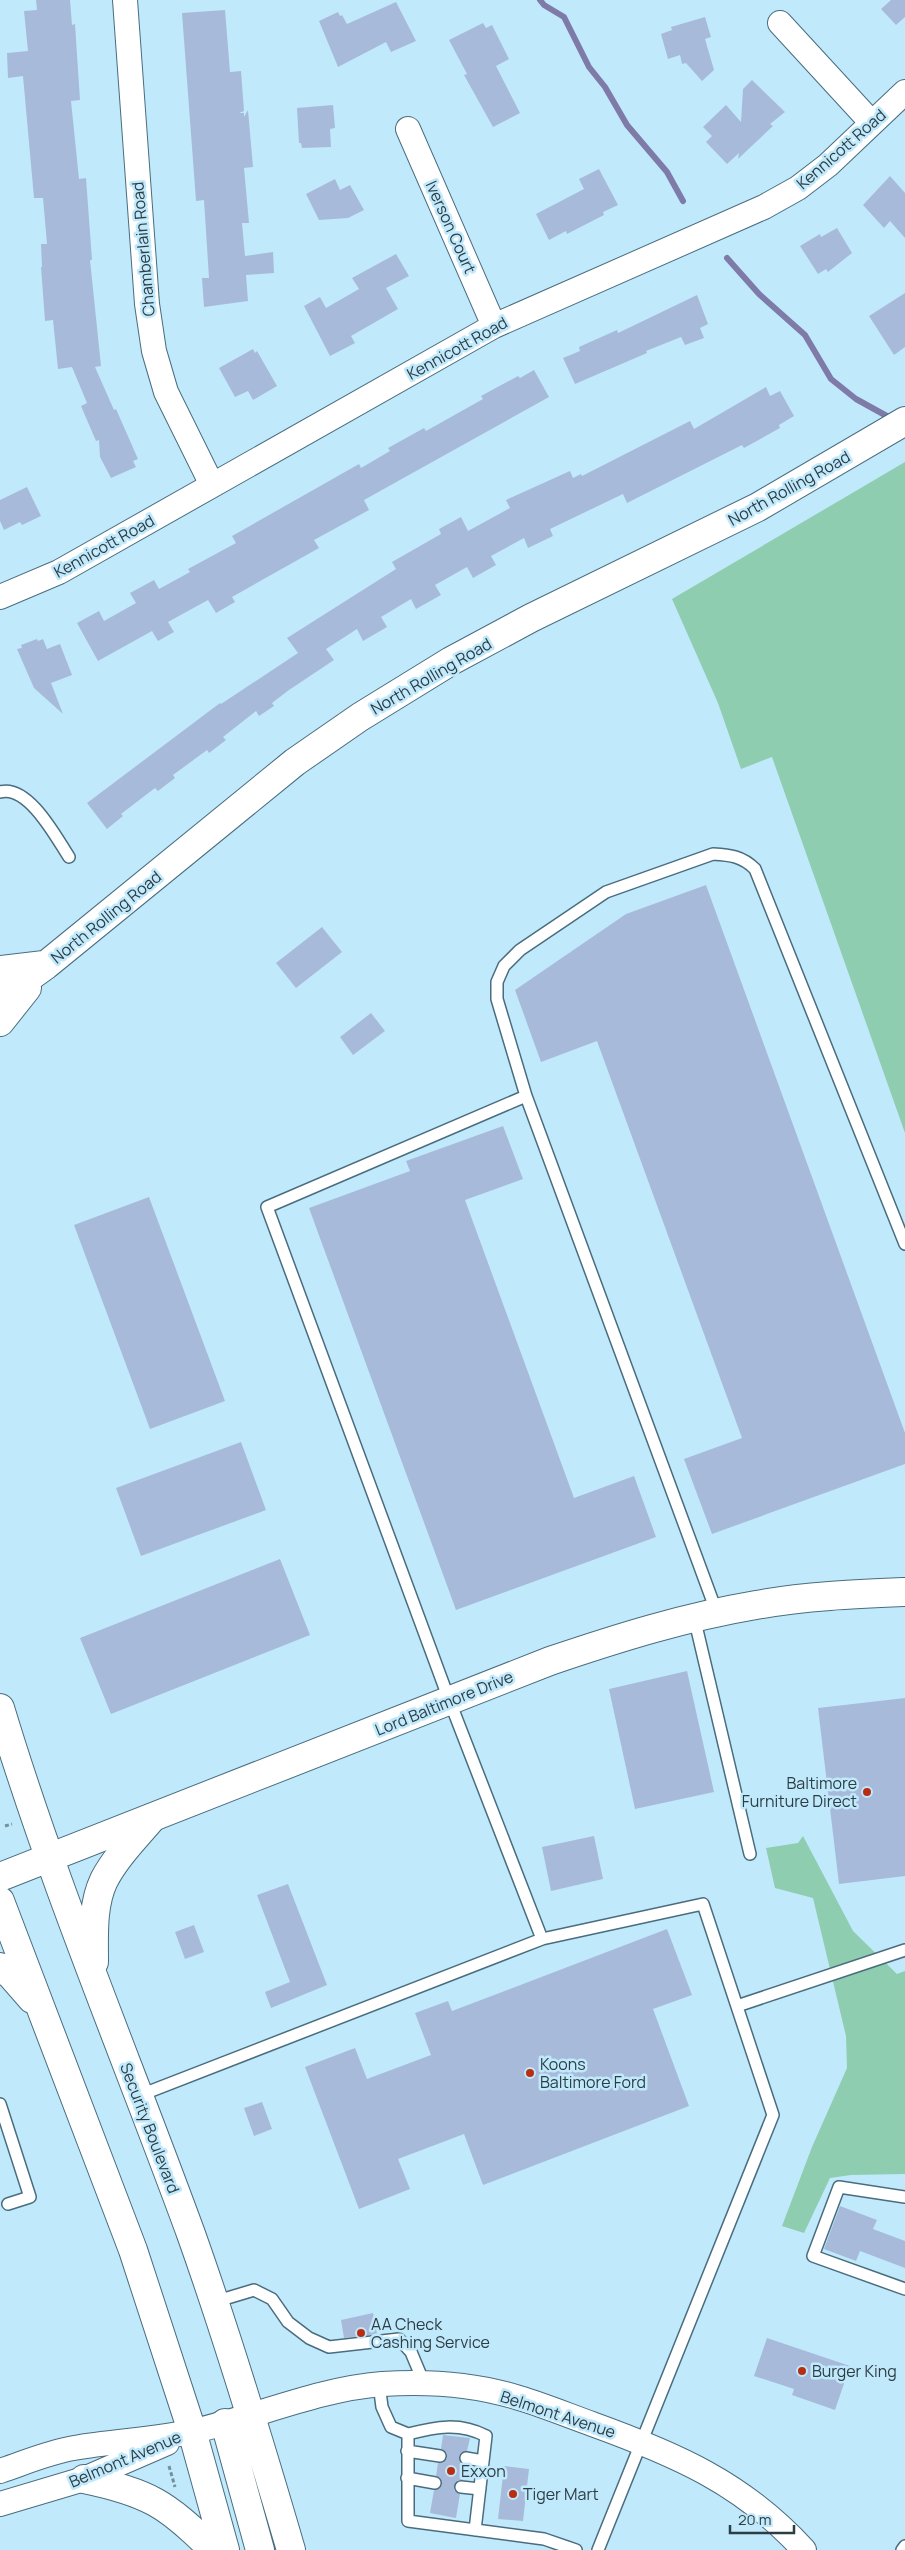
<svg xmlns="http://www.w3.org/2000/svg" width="905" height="2550" font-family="Manrope,sans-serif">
	<rect width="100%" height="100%" fill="#c1e9fc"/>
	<path fill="#8ecdaf" d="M905,462V1133L772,757L741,769L718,703L672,599Z
		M803,1836L853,1931L897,1974L905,1971V2174L851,2175L830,2178L804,2233L782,2226L812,2147L847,2068L846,2036L813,1898L775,1888L766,1848L798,1843Z"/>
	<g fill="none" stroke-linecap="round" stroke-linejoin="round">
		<path stroke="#7f7ba8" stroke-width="6" d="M540,0L544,5L564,17L589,67L605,87L627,125L667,172L683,201
			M727,258L759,294L805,335L831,379L856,399L894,420"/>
	</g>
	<path fill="#a8bada" d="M36,0H70L72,25L75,24L80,100L71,101L79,179L86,178L92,260H90L101,366L95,367L114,410L116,409L138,459L133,461L136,467L111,478L100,457L99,440L96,441L81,406L87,403L72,367L58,369L53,320L45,321L41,267H42L41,244H47L43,198H34L23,76L8,78L7,53L28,51L24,11L37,10Z
		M891,0H905V17L896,25L881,9Z
		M396,2L416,41L391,52L386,42L338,67L319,21L338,12L340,16L342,15L347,24Z
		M225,10L230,72L241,71L244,111L239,113H244V117L248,110L253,167L244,168L249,223H242L245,256L273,252L274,273L246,275L248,301L204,307L202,278H209L204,200L196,201L182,13Z
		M705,17L711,37L705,39L714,70L702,81L686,63L682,64L680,55L668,59L661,34L672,30L671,27Z
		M483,23L486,28L492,25L509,59L496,66L520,113L493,127L464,75L467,74L449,40Z
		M752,80L785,112L770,124L773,126L738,159L739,153L727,164L706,142L712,136L703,127L726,105L741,122L743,89Z
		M333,105L335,128L330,129L331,147L302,148L301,143H299L297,108Z
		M599,169L618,205L603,212L604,215L567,234L566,231L549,240L536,214L584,189L579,179Z
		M890,176L905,193V238L890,221L884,228L863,205Z
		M335,179L340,190L350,185L364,210L348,218L319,220L306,194Z
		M837,228L852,253L828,272L826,269L818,274L800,246L820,234L821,237Z
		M396,254L409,276L386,288L398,309L351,336L355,343L330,356L304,306L320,297L326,308L359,289L352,278Z
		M905,293V347L894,355L869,316Z
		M697,295L708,324L700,328L704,338L685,345L681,337L646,351L647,353L575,384L563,358L580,351L579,347L617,330L618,333Z
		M253,349L255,353L257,351L277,386L253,400L248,391L235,397L219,368Z
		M534,370L549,397L364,500L369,510L314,540L319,548L232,597L235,602L216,613L208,600L168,622L174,632L158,641L152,631L98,661L77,623L99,611L104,621L136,603L130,593L154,580L159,589L190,572L188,569L236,543L232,536L359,464L361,468L390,451L388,448L424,428L426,431L467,408L483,399L481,396L518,376L520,378Z
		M766,387L770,396L780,391L794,416L779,425L780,428L744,448L742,445L627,503L623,494L550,529L553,536L528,548L524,538L491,556L496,565L473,578L467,567L435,585L441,595L416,609L411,599L381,617L387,627L363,641L357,629L326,649L334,660L289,690L272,703L274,706L259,716L256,711L223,737L226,740L209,753L207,750L173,775L175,778L158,791L155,788L121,814L123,816L107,829L87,803L220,703L221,704L298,653L287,638L396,569L392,562L441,534L439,529L461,517L468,531L510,508L506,500L570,471L573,478L581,474L582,476L690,421L694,429Z
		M27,487L41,516L22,525L20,522L4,530L0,521V500Z
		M37,639L38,641L43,639L47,649L60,644L72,675L51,683L63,714L34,688L17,649L22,648L21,645Z
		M706,885L905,1433V1464L712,1534L684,1459L742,1438L597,1041L541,1062L515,990L626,914Z
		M322,927L342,952L296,988L276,963Z
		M371,1013L385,1031L353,1055L340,1037Z
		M503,1126L523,1179L465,1200L574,1498L634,1476L656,1537L456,1610L309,1208L410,1171L406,1161Z
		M149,1197L225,1401L150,1429L74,1225Z
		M241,1442L266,1510L141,1556L116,1488Z
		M280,1559L310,1635L111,1714L80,1638Z
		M687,1671L714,1792L635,1809L609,1689Z
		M905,1698V1876L839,1884L818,1708Z
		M594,1836L603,1879L551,1891L542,1847Z
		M288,1884L327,1985L271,2008L265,1992L290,1982L257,1895Z
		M194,1925L204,1952L185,1959L175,1932Z
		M667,1929L692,1995L653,2009L689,2106L483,2185L464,2134L398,2159L410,2189L359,2209L305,2067L355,2048L367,2079L431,2055L415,2013L448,2001L452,2011Z
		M262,2102L272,2129L254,2136L244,2108Z
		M840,2206L877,2220L873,2229L905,2241V2268L860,2251L856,2261L824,2249Z
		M373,2313L377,2334L344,2338L341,2320Z
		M767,2338L850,2366L835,2410L792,2395L794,2389L754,2376Z
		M443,2435L470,2438L467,2451L461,2453L459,2457L461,2463L465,2465L463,2480H458L454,2486V2490L460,2494L456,2518L430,2513L434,2490L440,2488L442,2484L440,2478L436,2476L438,2463H443L447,2458V2453L441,2449Z
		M504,2466L529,2469L523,2521L498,2519Z"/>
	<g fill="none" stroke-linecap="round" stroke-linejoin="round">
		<g stroke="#496d7e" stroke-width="14">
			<path id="lane" d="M0,792C28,784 56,837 69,857
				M717,1613L526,1096L497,999V982L504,966L520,950L606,892L713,854C730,855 742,856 755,869L905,1244
				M694,1617L750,1854
				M542,1939L703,1904L773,2115L598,2550
				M737,2006L905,1950
				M138,2096L542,1939L450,1702L267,1207L526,1096
				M0,2104L30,2197L8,2204
				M905,2197L839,2187L813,2256L905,2289
				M214,2302L254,2290L272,2299L288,2322L309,2338L329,2347L399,2339L411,2352L424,2383
				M379,2384L382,2407L391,2427L408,2434V2521L544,2539L576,2550
				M408,2434C436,2427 459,2422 486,2436L475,2530
				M407,2451L440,2456
				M466,2458L483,2461
				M407,2478L435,2483
				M461,2487L480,2489
				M902,2550L905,2546"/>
		</g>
		<g stroke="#496d7e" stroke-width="26">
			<path id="street" d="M125,0L147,304L154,351L166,392L212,485
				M780,23L871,122
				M408,129L494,326
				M0,597L59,572L494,326L764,207L798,188L828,165L905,92
				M0,2471C24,2463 49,2452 74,2448C113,2441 155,2440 194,2431C256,2417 318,2389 382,2384C427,2381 475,2384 519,2398C543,2405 567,2415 592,2424C675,2454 743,2483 804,2550
				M0,2504L84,2479L167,2443"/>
		</g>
		<g stroke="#496d7e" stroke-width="30">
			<path id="secondary" d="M0,1877L550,1661C618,1638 685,1617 756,1605C805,1596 856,1594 905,1592"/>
		</g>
		<g stroke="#496d7e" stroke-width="30">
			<path id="primary" d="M0,970L44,965
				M0,998L46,965L295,762L360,717L451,661L531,618L758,507L905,421
				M0,1022L27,988
				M0,1708C54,1887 127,2059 191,2234C228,2338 260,2444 291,2550
				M0,1901L133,2250L192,2431L225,2550
				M94,1962C94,1935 92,1905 104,1880C116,1857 135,1838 152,1818
				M0,1967L11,1975L32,1999
				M225,2423L260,2550
				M84,2479C147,2492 168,2504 213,2550"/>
		</g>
		<path stroke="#74909d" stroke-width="3" stroke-dasharray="4 2.5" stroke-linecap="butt" d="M5,1826L12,1824
			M169,2466L175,2487"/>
		<use href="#lane" stroke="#fff" stroke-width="11"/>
		<use href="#street" stroke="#fff" stroke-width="24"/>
		<use href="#secondary" stroke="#fff" stroke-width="28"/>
		<use href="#primary" stroke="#fff" stroke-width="28"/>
	</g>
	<g fill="#b92d12" stroke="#c1e9fc" stroke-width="2">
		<circle cx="867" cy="1792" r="5"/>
		<circle cx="530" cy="2073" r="5"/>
		<circle cx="361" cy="2333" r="5"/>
		<circle cx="802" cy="2371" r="5"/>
		<circle cx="451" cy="2471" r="5"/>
		<circle cx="513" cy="2494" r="5"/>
	</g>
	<g text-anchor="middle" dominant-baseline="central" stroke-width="5" stroke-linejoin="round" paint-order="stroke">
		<g font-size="16" fill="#2c3d44" stroke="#c1e9fc">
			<text transform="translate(841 149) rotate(-41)">Kennicott Road</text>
			<text transform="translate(451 227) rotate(66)">Iverson Court</text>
			<text transform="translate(143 249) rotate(-95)">Chamberlain Road</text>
			<text transform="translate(457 348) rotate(-29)">Kennicott Road</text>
			<text transform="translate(789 488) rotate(-29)">North Rolling Road</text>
			<text transform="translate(104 546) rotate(-29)">Kennicott Road</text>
			<text transform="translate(431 676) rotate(-30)">North Rolling Road</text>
			<text transform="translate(106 917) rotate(-39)">North Rolling Road</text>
			<text transform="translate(444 1703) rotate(-22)">Lord Baltimore Drive</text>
			<text transform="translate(150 2128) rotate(69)">Security Boulevard</text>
			<text transform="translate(558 2414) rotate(18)">Belmont Avenue</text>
			<text transform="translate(125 2459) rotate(-23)">Belmont Avenue</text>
		</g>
		<g font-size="16" fill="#2c3d44" stroke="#c1e9fc" text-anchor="start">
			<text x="857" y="1783" text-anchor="end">Baltimore<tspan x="857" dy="18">Furniture Direct</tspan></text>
			<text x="540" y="2064">Koons<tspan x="540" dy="18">Baltimore Ford</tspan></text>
			<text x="371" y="2324">AA Check<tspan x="371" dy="18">Cashing Service</tspan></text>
			<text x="812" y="2371">Burger King</text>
			<text x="461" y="2471">Exxon</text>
			<text x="523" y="2494">Tiger Mart</text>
		</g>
	</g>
	<path d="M730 2525v8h64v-8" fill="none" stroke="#2c3d44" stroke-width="2.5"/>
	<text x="738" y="2525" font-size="15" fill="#2c3d44" stroke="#c1e9fc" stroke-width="4" paint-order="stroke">20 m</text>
</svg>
